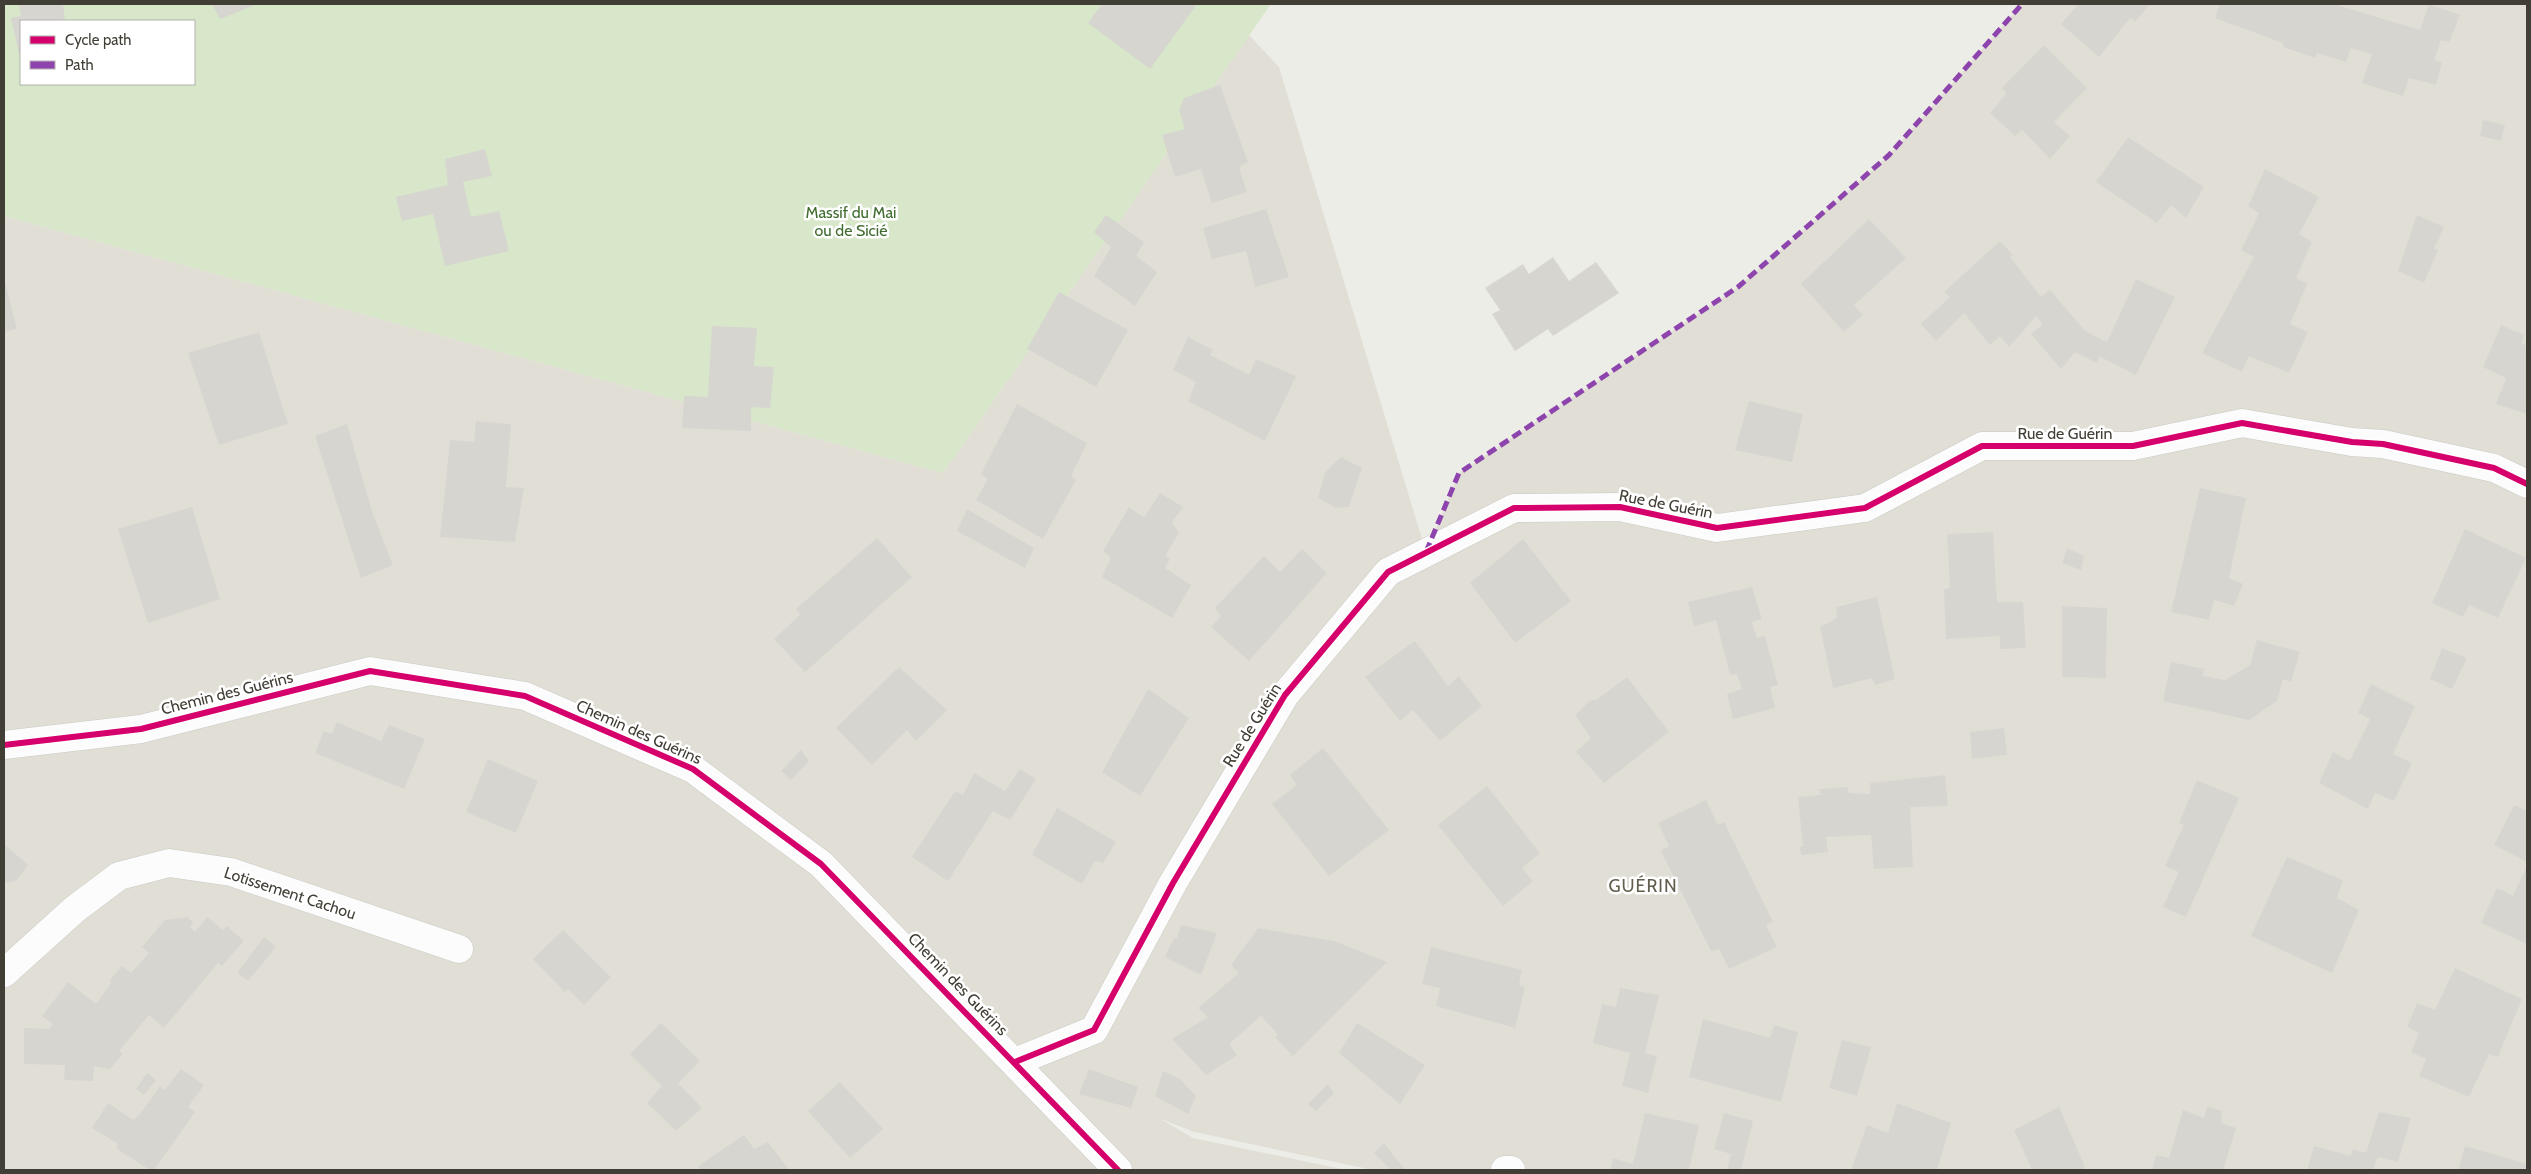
<svg xmlns="http://www.w3.org/2000/svg" width="2531" height="1174" font-family="Cabin,sans-serif">
	<rect width="100%" height="100%" fill="#edede8"/>
	<path fill="#e1dfd5" d="M2022,4H2527V1170H1373L1194,1132L1161,1119L1193,1138L1347,1170H4V216L943,473L1249,35L1279,67L1426,552L1459,473L1738,287L1889,155Z"/>
	<path fill="#d8e6ca" fill-rule="evenodd" d="M4,4H1271L943,473L4,216ZM21,21H194V84H21Z"/>
	<path fill="#d6d5d0" d="M19,4H63L65,19L56,21H21V53L19,54L11,18L21,16Z
		M212,4H257L220,19Z
		M1102,4H1197L1150,69L1088,23Z
		M2078,4H2150L2135,22L2130,18L2099,57L2061,24Z
		M2220,4H2334L2420,30L2429,4L2460,15L2449,42L2441,40L2434,60L2442,63L2436,85L2409,78L2403,96L2362,83L2372,54L2351,48L2346,62L2317,53L2315,58L2283,47V43L2215,18Z
		M2044,45L2087,88L2054,122L2070,136L2050,159L2022,130L2015,136L1990,113L2006,94L2002,88Z
		M1220,85L1248,162L1239,167L1247,192L1212,203L1201,169L1175,177L1162,135L1185,129L1179,110L1184,98Z
		M2483,120L2505,125L2501,141L2480,136Z
		M2128,137L2204,187L2186,218L2171,205L2157,223L2096,182Z
		M485,149L492,176L463,182L471,217L499,211L509,251L445,266L433,214L402,221L396,197L448,185L445,159Z
		M2265,169L2319,197L2299,234L2312,242L2296,278L2307,284L2290,324L2308,332L2289,373L2249,356L2242,372L2202,353L2254,257L2241,250L2259,213L2248,206Z
		M1266,209L1289,277L1255,287L1246,251L1212,259L1203,228Z
		M1106,215L1144,242L1136,256L1157,272L1135,306L1094,276L1111,247L1094,232Z
		M2417,215L2444,227L2434,249L2438,250L2424,283L2398,271Z
		M1869,219L1906,258L1854,305L1863,315L1844,332L1801,284Z
		M2000,241L2013,255L2010,257L2041,297L2050,290L2085,331L2107,342L2136,279L2175,297L2136,375L2099,356L2097,363L2075,352L2061,369L2031,334L2043,324L2036,316L2009,347L2000,336L1990,345L1964,313L1936,341L1921,324L1950,297L1944,292Z
		M1553,257L1569,281L1596,262L1619,293L1553,336L1548,329L1515,351L1492,314L1500,310L1485,288L1523,264L1529,274Z
		M4,278L17,329L4,332Z
		M1059,292L1128,330L1096,387L1027,349Z
		M2501,325L2524,335L2521,343L2527,346V414L2496,404L2506,378L2483,367Z
		M712,326L757,328L754,366L774,367L770,408L751,407V431L682,428L684,396L708,397Z
		M259,332L288,424L219,445L188,353Z
		M1188,337L1213,350L1210,355L1249,375L1256,359L1296,376L1265,441L1188,401L1196,382L1173,370Z
		M1749,401L1803,414L1792,462L1735,450Z
		M1017,404L1087,443L1071,476L1076,480L1043,539L976,500L988,479L981,474Z
		M476,421L511,424L506,487L524,488L515,542L440,537L450,440L474,442Z
		M347,424L372,511L393,565L361,578L315,436Z
		M1341,457L1362,468L1349,507L1336,508L1318,498L1325,473Z
		M2200,488L2246,498L2229,578L2243,584L2234,606L2214,600L2209,620L2171,612Z
		M1160,493L1183,507L1172,522L1179,533L1165,556L1170,559L1165,568L1191,585L1172,618L1102,577L1111,558L1103,551L1129,507L1144,518Z
		M192,507L220,599L148,623L118,529Z
		M967,509L1034,548L1025,568L957,531Z
		M2465,529L2526,558L2498,618L2469,605L2463,617L2432,603Z
		M1993,532L1997,602H2023L2026,648L2000,649V636L1946,639L1944,589L1950,588L1947,534Z
		M877,538L912,577L805,672L774,639L800,615L796,609Z
		M1523,539L1571,601L1515,643L1470,583Z
		M2067,548L2084,556L2081,570L2062,563Z
		M1302,549L1327,573L1249,661L1211,627L1221,616L1215,608L1264,556L1280,572Z
		M1752,587L1762,619L1752,622L1757,638L1765,636L1778,685L1770,687L1775,708L1733,719L1727,694L1742,689L1737,674L1730,675L1716,620L1694,626L1688,602Z
		M1877,597L1895,679L1875,685L1872,678L1833,688L1820,627L1837,618L1836,607Z
		M2062,606L2107,608L2106,678L2062,677Z
		M2257,640L2300,652L2291,682L2283,679L2277,701L2249,720L2163,701L2171,662L2204,669L2203,676L2225,680L2250,665Z
		M1415,641L1448,686L1459,676L1482,706L1440,741L1413,710L1400,721L1365,677Z
		M2442,648L2467,658L2452,689L2430,679Z
		M899,667L947,710L916,741L907,730L872,765L836,728Z
		M1627,677L1669,732L1604,783L1576,752L1591,738L1575,715L1589,701L1596,700Z
		M2371,684L2415,706L2393,754L2412,763L2394,801L2375,793L2368,809L2319,783L2333,752L2350,761L2370,719L2358,713Z
		M1148,689L1189,718L1140,796L1102,772Z
		M337,722L381,741L389,725L425,739L404,789L315,753L324,731L332,734Z
		M2004,728L2007,755L1972,759L1970,732Z
		M1323,748L1389,830L1329,876L1272,804L1297,785L1290,775Z
		M801,750L809,761L791,780L781,771Z
		M488,759L538,781L516,833L466,812Z
		M1020,769L1036,779L1010,820L993,811L948,881L912,857L955,791L963,795L974,773L1005,791Z
		M1945,775L1948,806L1910,807L1913,867L1874,869L1871,835L1826,837L1828,852L1802,855L1799,847L1803,846L1798,797L1821,795L1819,789L1847,787L1849,793L1870,794V783Z
		M2197,780L2239,798L2186,917L2163,907L2179,872L2165,866L2184,825L2179,823Z
		M1487,786L1540,853L1522,868L1533,881L1503,906L1438,825Z
		M1706,800L1718,825L1724,822L1773,922L1766,925L1777,947L1729,969L1719,949L1711,951L1661,851L1669,846L1658,823Z
		M2514,805L2527,811V862L2494,845Z
		M1057,808L1116,842L1103,863L1095,861L1082,884L1032,855Z
		M4,844L28,865L16,881L6,883L4,881Z
		M2287,857L2343,880L2337,898L2359,910L2332,973L2251,936Z
		M2527,866V944L2481,923L2497,888L2513,896Z
		M187,917L193,922L190,927L195,932L207,917L223,930L227,926L244,941L222,966L218,963L164,1028L149,1015L119,1051L123,1054L110,1069L94,1066L93,1081L64,1080L65,1065L24,1064V1028L49,1029L53,1024L42,1016L68,982L96,1004L111,983L109,981L122,966L131,973L149,953L142,947L165,920Z
		M1181,925L1217,933L1201,975L1165,957L1174,938L1177,939Z
		M1258,928L1334,941L1387,962L1293,1056L1275,1037L1278,1034L1261,1016L1229,1044L1237,1055L1206,1075L1172,1039L1208,1017L1198,1008L1239,973L1231,965Z
		M563,930L611,977L584,1005L568,989L565,992L533,959Z
		M264,937L276,947L248,981L237,973Z
		M1431,947L1522,970L1519,985L1525,987L1515,1028L1436,1006L1440,988L1422,984Z
		M2455,968L2522,999L2498,1057L2489,1054L2469,1097L2419,1076L2426,1059L2411,1052L2419,1033L2407,1027L2417,1003L2435,1010Z
		M1620,988L1659,995L1645,1053L1657,1056L1648,1093L1622,1086L1630,1053L1593,1043L1602,1004L1616,1007Z
		M1703,1019L1770,1038L1774,1025L1798,1032L1781,1102L1689,1077Z
		M661,1023L700,1061L678,1083L702,1108L676,1131L647,1103L662,1086L630,1054Z
		M1357,1023L1425,1065L1400,1104L1339,1053Z
		M1842,1040L1871,1047L1857,1096L1829,1088Z
		M181,1069L204,1085L188,1107L195,1112L154,1170H150L117,1149V1143L92,1128L108,1103L133,1120L140,1114L160,1086L165,1090Z
		M1089,1069L1138,1087L1131,1108L1079,1094Z
		M1163,1071L1180,1079L1196,1096L1188,1114L1155,1096Z
		M147,1073L156,1080L144,1095L136,1089Z
		M840,1082L883,1129L850,1158L808,1111Z
		M1328,1084L1334,1093L1316,1111L1308,1104Z
		M1897,1103L1951,1123L1937,1170H1851L1867,1125L1888,1133Z
		M2207,1106L2222,1111L2221,1123L2236,1128L2223,1170H2152L2156,1155L2169,1158L2183,1110L2204,1118Z
		M2059,1107L2085,1167L2084,1170H2032L2014,1130Z
		M2379,1112L2411,1118L2398,1162L2378,1157L2373,1170H2307L2314,1146L2351,1156L2353,1149L2366,1153Z
		M1645,1113L1699,1125L1689,1170H1610L1613,1158L1633,1164Z
		M1724,1113L1753,1121L1741,1170H1727L1731,1154L1714,1149Z
		M744,1135L754,1149L768,1142L789,1170H700L698,1166Z
		M1384,1143L1398,1161L1406,1170H1388L1390,1169L1374,1153Z
		M2465,1146L2527,1164V1170H2458Z"/>
	<g fill="none" stroke-linecap="round" stroke-linejoin="round">
		<g stroke="#c9c9c4" stroke-width="29">
			<path id="minor" d="M4,745L141,729L370,671L525,696L693,769L821,864L1118,1170
				M4,973L75,909L119,876L169,863L231,872L459,949
				M1015,1062L1094,1030L1173,883L1285,695L1388,572L1514,508L1620,507L1717,528L1865,508L1982,446H2133L2242,423L2352,442L2383,444L2494,468L2527,484
				M1505,1170H1511"/>
		</g>
		<use href="#minor" stroke="#fcfcfc" stroke-width="28"/>
		<path stroke="#8e44ad" stroke-width="5" stroke-dasharray="10 5" stroke-linecap="butt" d="M1426,552L1459,473L1738,287L1889,155L2022,4"/>
		<g stroke="#fff" stroke-width="9">
			<path id="cycleway" d="M4,745L141,729L370,671L525,696L693,769L821,864L1118,1170
				M1015,1062L1094,1030L1173,883L1285,695L1388,572L1514,508L1620,507L1717,528L1865,508L1982,446H2133L2242,423L2352,442L2383,444L2494,468L2527,484"/>
		</g>
		<use href="#cycleway" stroke="#d6006c" stroke-width="6"/>
	</g>
	<g text-anchor="middle" dominant-baseline="central" stroke-width="5" stroke-linejoin="round" paint-order="stroke">
		<g font-size="16" fill="#406c2f" stroke="#fff">
			<text x="851" y="212">Massif du Mai<tspan x="851" dy="18">ou de Sicié</tspan></text>
		</g>
		<g font-size="16" fill="#413e35" stroke="#fff">
			<text x="2065" y="433">Rue de Guérin</text>
			<text transform="translate(1666 504) rotate(11)">Rue de Guérin</text>
			<text transform="translate(227 693) rotate(-14)">Chemin des Guérins</text>
			<text transform="translate(1252 725) rotate(-58)">Rue de Guérin</text>
			<text transform="translate(639 732) rotate(24)">Chemin des Guérins</text>
			<text transform="translate(290 893) rotate(18)">Lotissement Cachou</text>
			<text transform="translate(958 984) rotate(46)">Chemin des Guérins</text>
		</g>
		<g font-size="18" letter-spacing="1" fill="#635d4d" stroke="#fff">
			<text x="1643" y="886">GUÉRIN</text>
		</g>
	</g>
	<rect width="2531" height="1174" fill="none" stroke="#413e35" stroke-width="10"/>
	<rect x="20" y="20" width="175" height="65" fill="#ffffff" stroke="#b3b2ae"/>
	<rect x="30" y="36" width="25" height="8" fill="#d6006c" stroke="#b3b2ae"/>
	<text x="65" y="45" font-size="15" fill="#413e35">Cycle path</text>
	<rect x="30" y="61" width="25" height="8" fill="#8e44ad" stroke="#b3b2ae"/>
	<text x="65" y="70" font-size="15" fill="#413e35">Path</text>
</svg>
